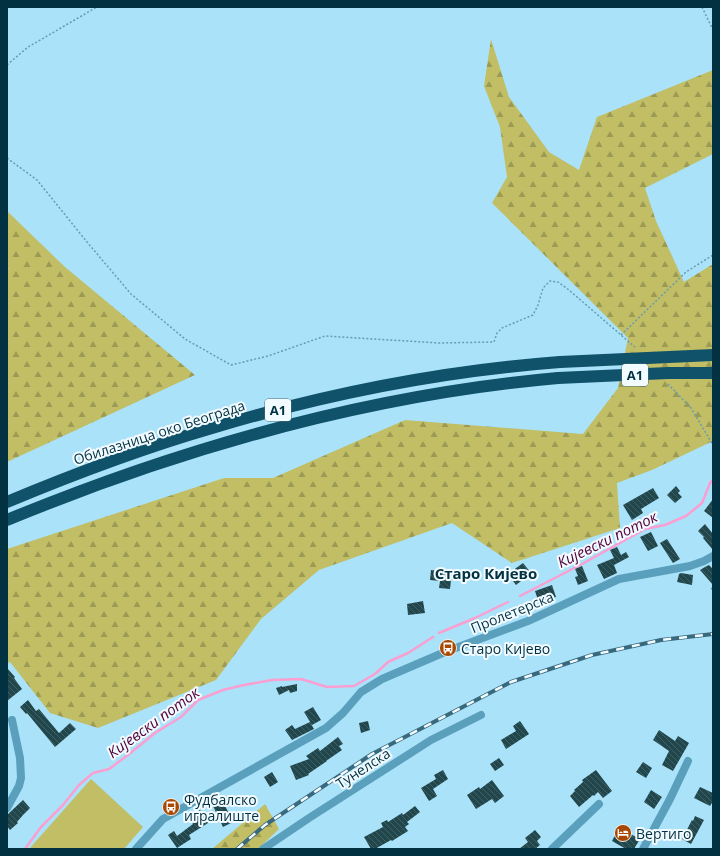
<svg xmlns="http://www.w3.org/2000/svg" width="720" height="856" font-family="'Open Sans',sans-serif">
	<defs>
		<pattern id="forest-firs" width="22" height="20" patternUnits="userSpaceOnUse"><rect width="22" height="20" fill="#c1be65"/><path d="M5 1l3.5 6h-7zM16 11l3.5 6h-7z" fill="#9b9b55"/></pattern>
		<pattern id="building-back-hatch" width="6" height="6" patternUnits="userSpaceOnUse"><rect width="6" height="6" fill="#21474c"/><path d="M-1 5l2 2M0 0l6 6M5-1l2 2" fill="none" stroke="#3e5f64"/></pattern>
	</defs>
	<rect width="100%" height="100%" fill="#aae2fa"/>
	<path fill="#c1be65" d="M91,779L143,827L124,849H29Z"/>
	<path fill="url(#forest-firs)" d="M491,39L509,97L549,152L579,170L597,117L713,70V154L645,188L656,221L684,282L713,264V441L652,470L617,483L620,528L512,563L452,523L319,570L261,619L216,680L98,728L50,713L10,662L7,664V549L224,478H273L405,420L583,434L618,388L628,338L492,203L507,177L500,127L484,86Z
		M7,211L65,267L195,375L7,462V269H9L7,267Z
		M265,804L279,829L258,849H212Z"/>
	<g fill="none" stroke-linecap="round" stroke-linejoin="round">
		<path stroke="#fa9fd0" stroke-width="2.5" d="M520,596L582,564L645,529L665,525L686,516L702,503L710,483L713,480
			M439,633L475,618L508,602
			M25,849L41,827L63,805L79,785L93,773L109,769L128,755L155,733L181,717L198,700L223,690L244,685L272,680L301,679L327,687L354,686L375,674L388,662L408,653L433,637"/>
	</g>
	<path fill="url(#building-back-hatch)" d="M676,486L680,491L678,493L682,497L675,503L667,495Z
		M653,488L659,498L641,509L643,513L632,520L623,505Z
		M713,499V518L704,511Z
		M705,524L713,534V550L703,538L704,537L698,531Z
		M651,532L658,546L648,551L640,537Z
		M667,539L680,559L673,563L660,543Z
		M617,547L621,555L626,552L629,557L614,565L617,573L604,579L597,565L614,558L610,550Z
		M523,563L531,573L516,585L508,574Z
		M709,565L713,569V585L700,570L705,567Z
		M582,566L588,581L578,585L575,577L578,576L575,569Z
		M431,570L452,572L450,589L439,588L440,581L430,580Z
		M681,573L693,575L692,585L677,582L679,574Z
		M552,585L556,597L539,603L535,591Z
		M423,601L425,613L408,615L407,604Z
		M7,668L15,677L14,678L22,689L7,701Z
		M297,684V691L290,693L289,690L279,695L276,688L282,686V687Z
		M28,700L36,711L39,709L59,733L70,723L76,729L55,747L27,713L26,714L20,707Z
		M313,707L321,720L312,725L304,712Z
		M368,721L370,730L361,733L359,723Z
		M520,721L529,734L506,749L501,740L516,731L513,726Z
		M310,722L314,729L292,740L285,730L292,725L295,729Z
		M659,730L675,741L678,736L689,743L673,771L662,765L669,751L653,740Z
		M338,737L343,744L339,746L342,750L326,761H327L308,774L309,775L296,780L290,766L309,759L306,756L318,748L320,751Z
		M499,758L504,765L495,771L490,764Z
		M643,762L652,768L646,778L636,772Z
		M443,770L448,779L433,789L437,796L429,801L421,788L436,779L434,775Z
		M596,770L612,791L603,798L598,792L594,796L593,795L579,807L570,796L575,791L574,790L583,782L582,780Z
		M272,772L278,782L270,787L264,777Z
		M492,780L504,796L495,803L492,799L476,809L467,795L479,787L480,789Z
		M700,787L713,793V801L710,806L694,798Z
		M651,790L662,797L654,809L644,802Z
		M23,800L30,808L23,815L17,822L18,823L10,830L7,826V815Z
		M223,801L228,812L230,811L235,821L223,827L213,806Z
		M415,806L420,812L407,822L409,824L405,827L408,831L392,841L391,840L375,849H371L364,837L383,827L381,823L387,820L388,822L402,813L403,815Z
		M200,810L208,823L189,835L191,839L177,848L168,835L174,831L177,836L193,824L192,822L196,820L193,814Z
		M695,816L704,820L691,844L682,839L692,820L693,821Z
		M619,828L640,839L634,849H626L612,841Z
		M535,830L541,837L537,841L540,845L535,849H519L528,842L525,838Z"/>
	<g fill="none" stroke-linecap="round" stroke-linejoin="round">
		<path stroke="#679cb0" stroke-width="1.5" stroke-dasharray="2 2" stroke-linecap="butt" d="M702,7L713,30
			M7,65L28,47L97,7
			M7,158L37,180L87,242L131,294L185,339L231,365L268,356L325,336L439,343L494,342L497,333L502,328L533,315L538,305L543,288L550,281L558,282L569,290L636,348
			M621,335L686,272L713,255
			M668,384L691,408L713,445
			M711,588L713,590"/>
		<path stroke="#5aa0bd" stroke-width="8" d="M7,808L19,786L21,778L20,758L12,720
			M136,849L163,819L326,728L343,713L361,692L382,679L445,652L528,621L619,579L690,566L704,561L713,556
			M263,849L309,818L431,740L481,715
			M552,849L599,804
			M643,849L670,799L688,761"/>
		<path stroke="#0f5269" stroke-width="12" d="M7,502C74,474 143,448 212,428C325,394 442,371 560,362
			M7,520C184,447 366,395 558,378"/>
		<g stroke="#38697c" stroke-width="4">
			<path id="rail" d="M237,849L265,825L372,754L511,682L592,655L661,640L713,634"/>
		</g>
		<use href="#rail" stroke="#f2fbff" stroke-width="2.5" stroke-dasharray="8" stroke-linecap="butt"/>
		<path stroke="#0f5269" stroke-width="12" d="M560,362L713,355
			M558,378L668,373H713"/>
	</g>
	<defs>
		<g id="bus-disc" transform="scale(0.9)"><circle r="9.5" fill="#a94803" stroke="#f2fbff"/><path d="M-5-6H5V4H4V6H2V4H-2V6H-4V4H-5ZM-3.5-4V0h7V-4ZM-3.5 1.2v1.5H-2V1.2ZM2 1.2v1.5H3.5V1.2Z" fill="#fff"/></g>
		<g id="hotel-disc" transform="scale(0.9)"><circle r="9.5" fill="#a94803" stroke="#f2fbff"/><path d="M-6-4.5h1.5V1H6V5H4.5V3h-9V5H-6ZM-4 0a1.8 1.8 0 1 1 3.6 0ZM.5 0V-2.5h3Q6-2.5 6 0Z" fill="#fff"/></g>
	</defs>
	<g fill-rule="evenodd">
		<use href="#bus-disc" x="448" y="648"/>
		<use href="#bus-disc" x="171" y="807"/>
		<use href="#hotel-disc" x="623" y="833"/>
	</g>
	<g text-anchor="middle" dominant-baseline="central" stroke-width="4" stroke-linejoin="round" paint-order="stroke">
		<g fill="#f2fbff" stroke="#4a6e7a" stroke-width="1">
			<rect x="622" y="364" width="26" height="22" rx="3"/>
			<rect x="265" y="399" width="26" height="22" rx="3"/>
		</g>
		<g font-size="13" font-weight="bold" fill="#023141">
			<text x="635" y="375">A1</text>
			<text x="278" y="410">A1</text>
		</g>
		<g font-size="14" fill="#023141" stroke="#f2fbff">
			<text transform="translate(159 432) rotate(-18)">Обилазница око Београда</text>
			<text transform="translate(512 612) rotate(-22)">Пролетерска</text>
			<text transform="translate(363 768) rotate(-33)">Тунелска</text>
		</g>
		<g font-size="14" fill="#023141" stroke="#f2fbff" text-anchor="start">
			<text x="461" y="648">Старо Кијево</text>
			<text x="184" y="799">Фудбалско<tspan x="184" dy="16">игралиште</tspan></text>
			<text x="636" y="833">Вертиго</text>
		</g>
		<g font-size="15" font-style="italic" fill="#540239" stroke="#f2fbff">
			<text transform="translate(607 539) rotate(-26)">Кијевски поток</text>
			<text transform="translate(153 722) rotate(-36)">Кијевски поток</text>
		</g>
		<g font-size="15" font-weight="bold" fill="#023141" stroke="#f2fbff">
			<text x="486" y="573">Старо Кијево</text>
		</g>
	</g>
	<rect width="720" height="856" fill="none" stroke="#023141" stroke-width="16"/>
</svg>
